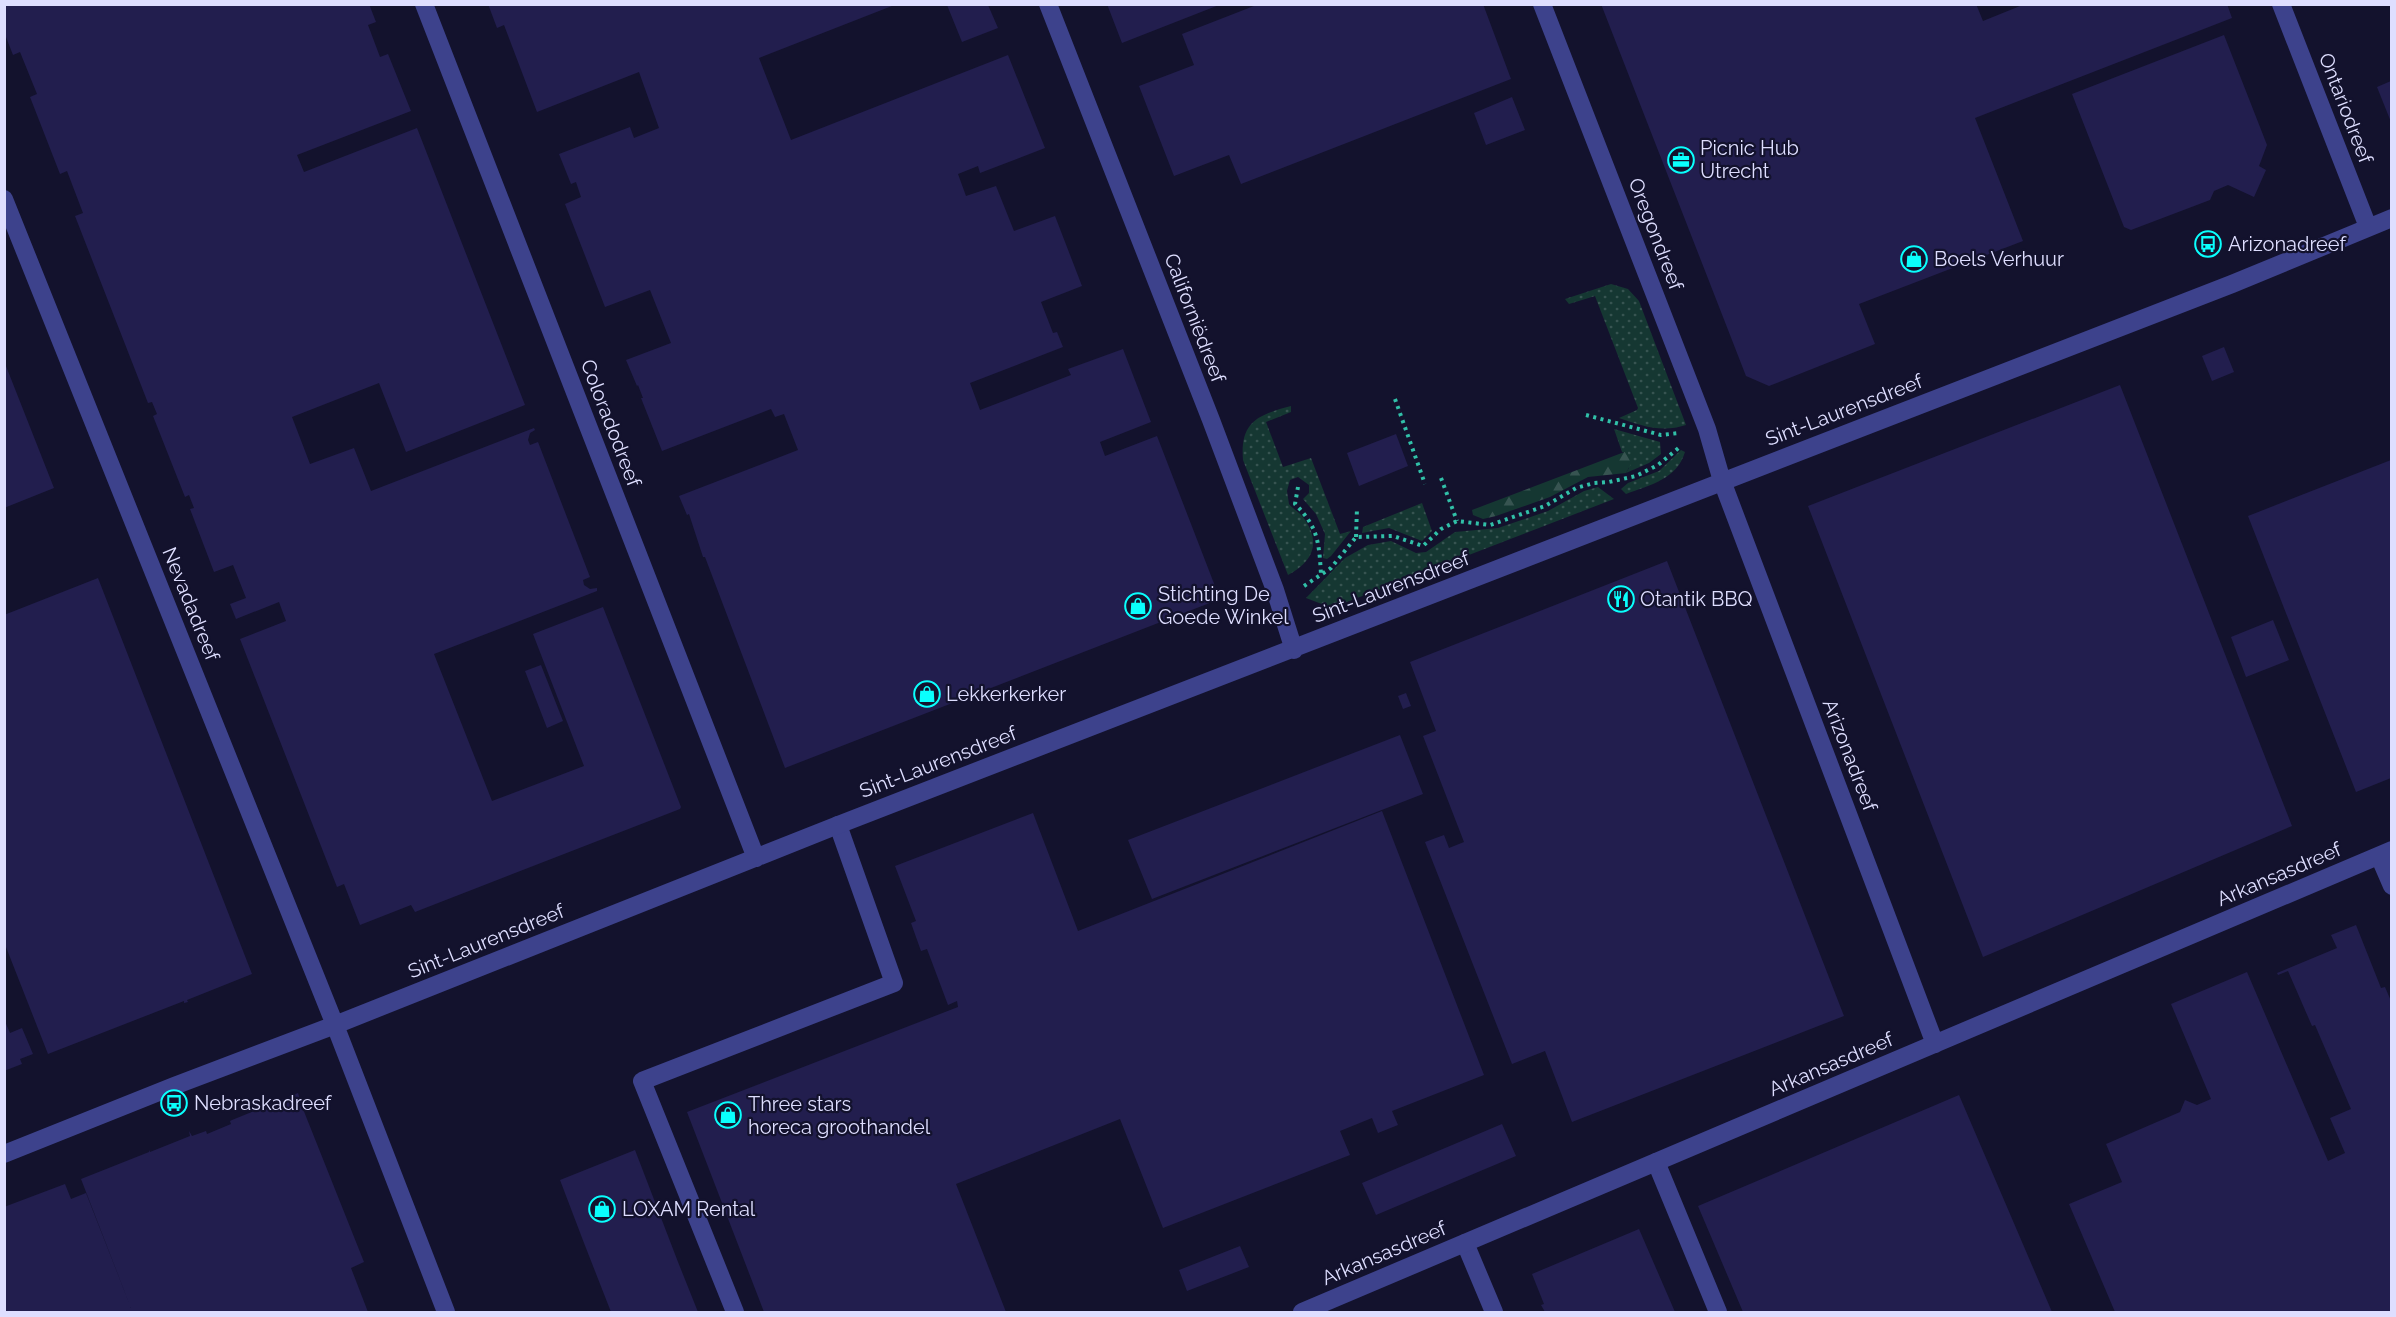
<svg xmlns="http://www.w3.org/2000/svg" width="2396" height="1317" font-family="Raleway,sans-serif">
	<defs>
		<pattern id="grass-dots" width="8" height="8" patternUnits="userSpaceOnUse" patternTransform="scale(1.5)"><rect width="8" height="8" fill="#153732"/><path d="M2 2h.1M6 6h.1" fill="none" stroke="#375451" stroke-width="1.8" stroke-linecap="round"/></pattern>
		<pattern id="forest-firs" width="22" height="20" patternUnits="userSpaceOnUse" patternTransform="scale(1.5)"><rect width="22" height="20" fill="#153732"/><path d="M5 1l3.5 6h-7zM16 11l3.5 6h-7z" fill="#375451"/></pattern>
	</defs>
	<rect width="100%" height="100%" fill="#13122d"/>
	<path fill="url(#grass-dots)" d="M1611,284L1628,289L1639,301L1686,425C1662,433 1642,426 1619,418L1637,410L1638,408L1595,296L1569,304L1565,299Z
		M1291,406V412L1266,422L1283,467L1311,458L1340,534L1351,531L1331,556L1327,559L1323,558L1325,534L1316,514L1303,499L1309,493V485L1298,477L1290,480L1287,491L1289,504C1293,509 1299,512 1303,517C1322,543 1313,561 1288,575L1243,460C1240,422 1257,415 1291,406Z
		M1614,429L1660,442L1661,454L1649,463L1626,473L1629,468L1627,452H1622Z
		M1681,450L1685,452C1677,479 1650,485 1626,494L1621,489L1628,483L1659,471Z
		M1598,487L1614,499L1339,605L1327,606L1306,598L1345,558L1368,545L1391,541L1416,553L1426,552L1455,532L1498,528L1548,511L1584,491Z
		M1422,503L1432,531L1422,541L1389,528L1362,533L1363,527Z"/>
	<path fill="url(#forest-firs)" d="M1627,451L1632,462L1626,473L1588,477L1550,497L1496,516L1483,519L1473,515L1472,510Z"/>
	<path fill="#221e4e" d="M4,4H369L376,22L368,25L380,57L388,54L411,111L297,155L304,172L417,128L525,405L406,452L379,383L292,417L310,464L354,448L371,491L534,428L535,430L530,433L528,440L530,445L538,442L590,577L583,580L584,585L590,589L597,588V591L434,654L492,801L584,766L533,634L603,607L681,807L680,809L415,912L411,905L360,925L344,884L337,887L240,639L286,621L279,602L236,619L230,604L246,598L233,565L214,572L190,509L194,508L189,495L185,497L153,416L157,414L152,402L148,403L75,216L83,213L67,171L60,174L30,97L37,94L20,52L13,55L4,32Z
		M488,4H897L759,58L791,140L1008,55L1045,148L980,173L978,166L958,174L966,196L996,186L1014,231L1055,216L1082,286L1041,302L1053,333L1057,332L1063,347L970,383L980,410L1071,375L1068,369L1123,349L1151,422L1100,442L1105,456L1157,436L1220,599L785,768L705,557H703L689,514L687,515L679,496L798,450L784,414L775,417L771,409L662,451L641,398H643L638,385L637,386L626,360L671,343L650,290L605,307L565,204L581,197L576,182L571,184L559,154L630,127L634,138L659,128L639,72L537,112L504,25L497,28Z
		M1107,4H1219V5L1122,43Z
		M1259,4H1483L1511,79L1241,184L1229,155L1174,176L1139,86L1194,65L1182,34Z
		M1601,4H1976L1983,21L2025,4H2227L2232,18L1975,118L2023,241L1859,304L1875,344L1769,386L1746,376Z
		M947,5H988L998,28L962,42Z
		M2224,35L2267,145L2259,166L2266,170L2254,197L2228,185L2214,191L2210,200L2131,230L2124,227L2072,94Z
		M2391,81V122L2377,87Z
		M1512,97L1525,130L1486,145L1474,113Z
		M2224,347L2234,372L2212,381L2202,356Z
		M4,361L54,488L4,508Z
		M2120,385L2292,826L1983,957L1808,506Z
		M1396,434L1408,466L1359,486L1347,453Z
		M2391,460V778L2356,792L2248,516Z
		M1667,561L1844,1016L1572,1122L1545,1051L1512,1064L1425,842L1444,835L1449,848L1464,842L1423,736L1436,731L1410,662Z
		M98,578L252,974L187,1000L188,1002L184,1003V1001L48,1054L4,942V615Z
		M2273,620L2289,660L2246,677L2231,637Z
		M541,665L563,721L547,728L525,671Z
		M1406,693L1411,706L1403,709L1398,696Z
		M1400,735L1423,794L1152,899L1128,840Z
		M1382,811L1484,1075L1392,1111L1398,1125L1378,1133L1372,1118L1340,1131L1350,1155L1163,1228L1120,1119L956,1184L1006,1312H764L687,1112L958,1007L957,1001L948,1005L927,949L921,951L911,923L916,921L895,866L1033,813L1078,931Z
		M2356,925L2381,988L2385,987L2391,1001V1312H2115L2069,1204L2122,1182L2106,1144L2180,1112L2185,1100L2197,1105L2211,1099L2171,1004L2247,972L2328,1161L2345,1153L2330,1118L2351,1109L2315,1025L2312,1026L2288,971L2278,975L2277,973L2337,948L2331,935Z
		M4,1019L10,1033L22,1028L33,1054L20,1059L22,1064L4,1071Z
		M298,1093L303,1109L364,1262L351,1268L368,1312H4V1207L65,1184L71,1199L86,1193L131,1308L81,1179L149,1152L150,1150V1152L190,1136L189,1131L192,1136L206,1131L207,1134L231,1124L230,1121L232,1120Z
		M1959,1095L2052,1312H1743L1698,1206Z
		M1502,1124L1516,1156L1376,1215L1362,1183Z
		M635,1150L678,1262L698,1312H611L584,1243L560,1180Z
		M1639,1229L1675,1312H1545L1541,1305L1544,1304L1532,1274Z
		M1240,1246L1249,1267L1187,1291L1179,1270Z"/>
	<g fill="none" stroke-linecap="round" stroke-linejoin="round">
		<path stroke="#31c0a8" stroke-width="4" stroke-dasharray="3 4.5" stroke-linecap="butt" d="M1395,399L1425,484
			M1586,415L1661,435L1679,433
			M1441,478L1457,521
			M1298,487L1295,504C1318,527 1319,542 1321,574
			M1356,537L1357,508
			M1304,586L1331,568L1356,537L1393,536L1423,546L1441,529L1457,521L1490,525L1545,506L1576,488L1594,483L1609,482L1636,476L1658,465L1681,446"/>
		<path stroke="#3d428c" stroke-width="18" d="M1656,1162L1718,1312
			M1465,1243L1494,1312
			M735,1312L642,1081L894,983L838,825"/>
		<path stroke="#3d428c" stroke-width="18" d="M424,4L756,858
			M1048,4L1211,420L1275,590L1294,650
			M1542,4L1707,429L1722,481L1935,1044
			M2281,4L2368,227
			M4,199L335,1025L446,1312
			M2379,856L2392,886
			M4,1154L174,1086L335,1025L838,825L2232,284L2392,218
			M1302,1312L2392,850"/>
	</g>
	<defs>
		<g id="office-ring" transform="scale(1.35)"><circle r="9.5" fill="#13122d" stroke="#0afffd" stroke-width="1.5"/><path d="M-6-3h4V-5.5h4V-3h4V5H-6ZM-1-4.5V-3h2v-1.5ZM-6 0V1H6V0Z" fill="#0afffd"/></g>
		<g id="bus-ring" transform="scale(1.35)"><circle r="9.5" fill="#13122d" stroke="#0afffd" stroke-width="1.5"/><path d="M-5-6H5V4H4V6H2V4H-2V6H-4V4H-5ZM-3.5-4V0h7V-4ZM-3.5 1.2v1.5H-2V1.2ZM2 1.2v1.5H3.5V1.2Z" fill="#0afffd"/></g>
		<g id="shop-ring" transform="scale(1.35)"><circle r="9.5" fill="#13122d" stroke="#0afffd" stroke-width="1.5"/><path d="M-5-2.5h2.3a2.7 3.5 0 0 1 5.4 0H5L5.5 6h-11ZM-1.5-2.5h3a1.5 2.3 0 0 0-3 0Z" fill="#0afffd"/></g>
		<g id="restaurant-ring" transform="scale(1.35)"><circle r="9.5" fill="#13122d" stroke="#0afffd" stroke-width="1.5"/><path d="M-5-6h1v4h1v-4h1v4h1v-4h1v5L-1.5 .5V6h-2V.5L-5-1ZM5-6V6H3V1.5H1.5Q1.5-4 5-6Z" fill="#0afffd"/></g>
	</defs>
	<g fill-rule="evenodd">
		<use href="#office-ring" x="1681" y="160"/>
		<use href="#bus-ring" x="2208" y="244"/>
		<use href="#shop-ring" x="1914" y="259"/>
		<use href="#restaurant-ring" x="1621" y="599"/>
		<use href="#shop-ring" x="1138" y="606"/>
		<use href="#shop-ring" x="927" y="694"/>
		<use href="#bus-ring" x="174" y="1103"/>
		<use href="#shop-ring" x="728" y="1115"/>
		<use href="#shop-ring" x="602" y="1209"/>
	</g>
	<g text-anchor="middle" dominant-baseline="central" stroke-width="4.5" stroke-linejoin="round" paint-order="stroke">
		<g font-size="20" fill="#dedeff" stroke="#13122d">
			<text transform="translate(2346 108) rotate(69)">Ontariodreef</text>
			<text transform="translate(1656 234) rotate(69)">Oregondreef</text>
			<text transform="translate(1195 318) rotate(69)">Californiëdreef</text>
			<text transform="translate(1844 410) rotate(-21)">Sint-Laurensdreef</text>
			<text transform="translate(611 423) rotate(69)">Coloradodreef</text>
			<text transform="translate(1391 587) rotate(-21)">Sint-Laurensdreef</text>
			<text transform="translate(191 604) rotate(68)">Nevadadreef</text>
			<text transform="translate(1850 755) rotate(69)">Arizonadreef</text>
			<text transform="translate(938 762) rotate(-21)">Sint-Laurensdreef</text>
			<text transform="translate(2279 874) rotate(-23)">Arkansasdreef</text>
			<text transform="translate(486 941) rotate(-22)">Sint-Laurensdreef</text>
			<text transform="translate(1831 1064) rotate(-23)">Arkansasdreef</text>
			<text transform="translate(1384 1253) rotate(-23)">Arkansasdreef</text>
		</g>
		<g font-size="20" fill="#dedeff" stroke="#13122d" text-anchor="start">
			<text x="1700" y="148">Picnic Hub<tspan x="1700" dy="23">Utrecht</tspan></text>
			<text x="2228" y="244">Arizonadreef</text>
			<text x="1934" y="259">Boels Verhuur</text>
			<text x="1158" y="594">Stichting De<tspan x="1158" dy="23">Goede Winkel</tspan></text>
			<text x="1640" y="599">Otantik BBQ</text>
			<text x="946" y="694">Lekkerkerker</text>
			<text x="194" y="1103">Nebraskadreef</text>
			<text x="748" y="1104">Three stars<tspan x="748" dy="23">horeca groothandel</tspan></text>
			<text x="622" y="1209">LOXAM Rental</text>
		</g>
	</g>
	<rect width="2396" height="1317" fill="none" stroke="#dedeff" stroke-width="12"/>
</svg>
